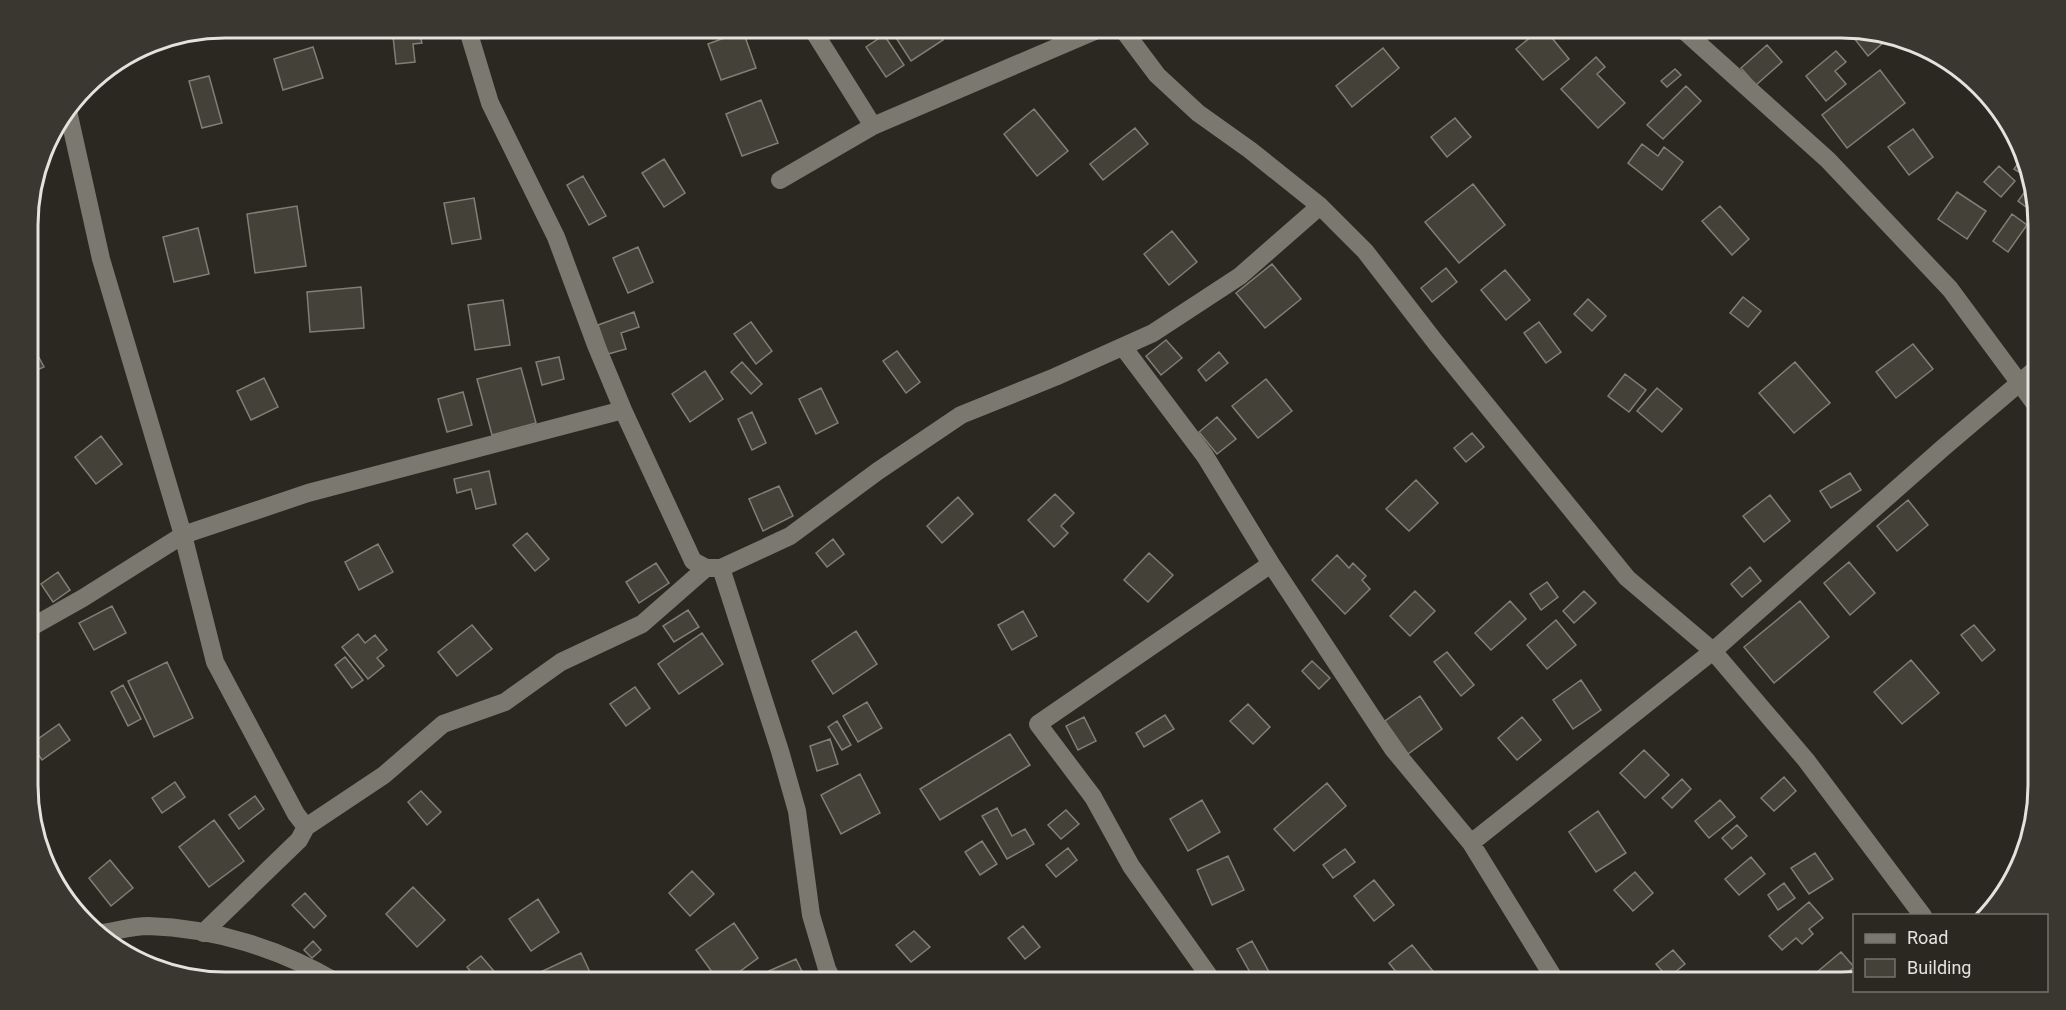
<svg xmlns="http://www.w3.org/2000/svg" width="2066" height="1010" font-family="Roboto,sans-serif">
	<rect width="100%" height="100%" fill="#2b2821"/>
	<path fill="#444139" stroke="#817e75" stroke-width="1.5" d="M392,27H408L410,36L420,35L422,43L413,44L415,62L396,64Z
		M889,27H934L943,40L911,61Z
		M1201,27H1218L1210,35Z
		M1543,27L1569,59L1543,80L1516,49Z
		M1848,28L1880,36L1884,42L1868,56L1847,29Z
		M743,31L756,68L721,80L708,44Z
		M884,35L904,65L886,77L866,47Z
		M1767,45L1782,62L1756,85L1741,68Z
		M313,47L323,78L283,90L274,59Z
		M1383,48L1399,68L1352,107L1336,86Z
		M1836,51L1846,62L1835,71L1846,84L1826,101L1806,76Z
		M1596,57L1605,67L1597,74L1625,103L1598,128L1561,89Z
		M1675,69L1681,75L1667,87L1661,81Z
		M1880,70L1905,103L1847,148L1822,115Z
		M209,76L222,123L202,128L189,81Z
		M1686,86L1701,101L1663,139L1647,125Z
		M761,100L778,143L742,156L726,114Z
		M1034,109L1068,151L1037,176L1004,134Z
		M1455,118L1471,137L1447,157L1431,137Z
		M1135,128L1148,144L1103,180L1090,164Z
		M1913,129L1933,157L1909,175L1888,147Z
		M1642,144L1658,156L1664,147L1683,162L1662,190L1628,163Z
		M2022,158L2030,179L2014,169Z
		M664,159L685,193L664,207L642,173Z
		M1999,166L2015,181L2001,197L1984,182Z
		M583,176L606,216L589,225L567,185Z
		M1473,184L1505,225L1459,263L1425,222Z
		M1957,192L1986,211L1967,239L1938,219Z
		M2024,193L2032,199L2026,207L2018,201Z
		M474,198L481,239L452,244L444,203Z
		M297,206L306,266L255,273L247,214Z
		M1720,206L1749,239L1732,255L1702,221Z
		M2012,214L2027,225L2008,252L1993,241Z
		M198,228L209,274L174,282L163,237Z
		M1172,231L1197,262L1169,285L1144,254Z
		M638,247L653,282L628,293L613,258Z
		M1272,264L1301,299L1265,328L1236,293Z
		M1446,268L1457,282L1432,302L1421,288Z
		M1505,270L1530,300L1506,320L1481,290Z
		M361,287L364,328L310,332L307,292Z
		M1743,297L1761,311L1748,327L1730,313Z
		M1588,299L1606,316L1592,331L1574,314Z
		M503,300L510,345L475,350L468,305Z
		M634,312L639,327L621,333L626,349L608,354L598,325Z
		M751,322L772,351L756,364L734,334Z
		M1539,322L1561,352L1546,363L1524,333Z
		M1166,340L1182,358L1161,375L1146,356Z
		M1913,344L1933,369L1896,398L1876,372Z
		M897,351L920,382L906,393L883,361Z
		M36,352L44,367L28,374V356Z
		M1219,352L1228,363L1206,381L1198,370Z
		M559,357L564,379L542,385L536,362Z
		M742,362L762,384L751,394L731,372Z
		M1795,362L1830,403L1794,433L1759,393Z
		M521,368L536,423L492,435L477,379Z
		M705,371L723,399L690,422L672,394Z
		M1625,374L1646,390L1629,412L1608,396Z
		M264,378L278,407L251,420L237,391Z
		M1266,379L1292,411L1258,438L1232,406Z
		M821,388L838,423L816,434L799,399Z
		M1657,388L1682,409L1662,432L1637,411Z
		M463,392L472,425L447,432L438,399Z
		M752,412L766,443L752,450L738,419Z
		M1217,417L1236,439L1217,454L1199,432Z
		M1472,433L1484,447L1466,462L1454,448Z
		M101,436L122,464L96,484L75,457Z
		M489,471L496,504L476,509L471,489L457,493L454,479Z
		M1850,473L1861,490L1831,508L1820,491Z
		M1416,480L1438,503L1409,531L1386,509Z
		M779,486L793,516L763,531L749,499Z
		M1055,494L1074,513L1061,526L1068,533L1054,547L1028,520Z
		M1770,495L1790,521L1764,542L1743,516Z
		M958,497L973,514L942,543L927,526Z
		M1908,500L1928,525L1897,551L1877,526Z
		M527,533L549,559L535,571L513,545Z
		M833,539L844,554L827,567L816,553Z
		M378,544L393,572L359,590L345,562Z
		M1149,553L1173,575L1148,602L1124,580Z
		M1337,555L1349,568L1353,563L1366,576L1362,580L1370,589L1345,614L1312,580Z
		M1849,562L1875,593L1850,615L1824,583Z
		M656,563L669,583L639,603L626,582Z
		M1750,567L1761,581L1742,597L1731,584Z
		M58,572L70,590L53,602L41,584Z
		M1547,582L1558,597L1541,610L1530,594Z
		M1415,591L1435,611L1410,636L1390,616Z
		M1584,591L1596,603L1574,623L1563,611Z
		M1510,601L1526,619L1491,650L1475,633Z
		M1800,601L1829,637L1774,683L1744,647Z
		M112,606L126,633L94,650L79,623Z
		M688,610L699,627L674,642L663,626Z
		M1023,611L1037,636L1012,650L998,625Z
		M1556,620L1576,645L1547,669L1527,645Z
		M472,625L492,649L457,676L438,652Z
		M1974,625L1995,650L1982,661L1961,635Z
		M856,631L877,664L833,694L812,661Z
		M702,633L723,664L679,694L658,664Z
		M358,634L365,643L375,635L387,650L377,658L384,666L368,679L342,647Z
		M1447,652L1474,685L1461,696L1434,662Z
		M345,657L363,680L352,688L335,665Z
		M1911,660L1939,693L1902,724L1874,692Z
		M1312,661L1330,678L1319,689L1302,671Z
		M167,662L193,718L154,737L128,681Z
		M1581,680L1601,710L1573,729L1553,700Z
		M123,685L141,719L128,726L111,692Z
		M635,687L650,708L626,726L610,704Z
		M1420,696L1442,729L1408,754L1385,721Z
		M867,702L882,728L858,742L843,716Z
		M1248,704L1270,727L1253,744L1230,721Z
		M1165,715L1174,729L1144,747L1136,733Z
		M1084,717L1096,741L1078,750L1066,726Z
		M1522,717L1541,740L1517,760L1498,738Z
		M837,721L851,745L842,750L828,727Z
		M59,724L70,740L42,760L31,744Z
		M1010,734L1030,765L940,820L920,789Z
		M830,739L838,764L817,771L810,746Z
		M1644,750L1669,775L1645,798L1620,773Z
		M860,774L880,813L841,834L821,795Z
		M1784,777L1796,791L1774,811L1761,798Z
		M1682,779L1691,789L1672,808L1662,798Z
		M175,782L185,797L162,813L152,798Z
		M1327,783L1346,806L1294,851L1274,829Z
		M421,791L441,812L427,825L408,802Z
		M255,796L264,809L239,829L229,815Z
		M1202,800L1220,832L1188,851L1170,819Z
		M1720,800L1735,817L1709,838L1695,821Z
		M997,808L1012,836L1025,829L1034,844L1007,859L982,816Z
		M1066,810L1079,824L1061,839L1048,825Z
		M1598,811L1626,853L1596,872L1569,832Z
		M214,820L244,861L209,887L179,847Z
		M1737,825L1747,836L1732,849L1722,838Z
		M982,841L997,864L980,875L965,852Z
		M1068,848L1077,860L1056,877L1046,865Z
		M1345,849L1355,862L1333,878L1323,865Z
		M1815,853L1833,879L1809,894L1791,868Z
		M1228,856L1244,890L1212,905L1197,870Z
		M1751,857L1765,874L1739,895L1725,879Z
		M110,860L133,888L111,906L89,878Z
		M692,871L714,894L690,916L669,893Z
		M1635,872L1653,893L1633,911L1614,890Z
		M1374,880L1394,905L1374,921L1354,896Z
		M1784,883L1795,898L1778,910L1768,895Z
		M413,887L445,920L417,947L386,914Z
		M305,893L326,916L314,928L292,905Z
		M538,899L559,932L531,951L509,919Z
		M1809,902L1823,918L1809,929L1813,934L1802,944L1796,938L1782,950L1769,936Z
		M734,923L758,958L724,983H720L696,950Z
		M1023,926L1040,947L1025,959L1008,938Z
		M914,931L930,947L911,962L896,945Z
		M313,941L321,950L312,958L304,950Z
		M1252,941L1273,979L1267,983H1256L1237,949Z
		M1412,945L1436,975L1426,983H1405L1389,963Z
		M1673,950L1685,964L1668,978L1656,964Z
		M1841,952L1854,967L1835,983H1826L1817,972Z
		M581,953L595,983H538L534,975Z
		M481,956L504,983H480L467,967Z
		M796,959L807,982L774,983L769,971Z
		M158,964L174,970L173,971L156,967Z"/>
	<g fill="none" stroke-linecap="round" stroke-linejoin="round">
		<path stroke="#7b786f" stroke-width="18" d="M467,27L490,103L556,237L596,345L623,410L693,561L706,568H721L790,536L878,471L961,415L1055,377L1153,333L1240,276L1320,206
			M811,27L873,126
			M1121,27L1157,75L1198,113L1250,150L1320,206L1365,251L1436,343L1627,578L1713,651L1806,760L1923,916
			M1680,27L1828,160L1950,289L2038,408
			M68,111L101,259L183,535L215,662L296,814L306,827L299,840L203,933
			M780,180L873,126L1104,27
			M1123,347L1205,456L1271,564L1393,749L1471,843
			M721,568L780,751L797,811L811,915L827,969L834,983
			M28,629L83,598L183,535L308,493L623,410
			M306,827L384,775L443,724L505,702L561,662L642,624L706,568
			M102,933C116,931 133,926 148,926C214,928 281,949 338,983
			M1214,983L1131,866L1093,797L1038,724L1271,564
			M1557,983L1471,843L1713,651L1944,447L2038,367"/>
	</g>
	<path d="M0 0H2066V1010H0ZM225 38H1841A187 187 0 0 1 2028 225V785A187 187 0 0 1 1841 972H225A187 187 0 0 1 38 785V225A187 187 0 0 1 225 38Z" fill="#3a3730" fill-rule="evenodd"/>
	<path fill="none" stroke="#e4e2dd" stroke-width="3" d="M225 38H1841A187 187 0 0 1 2028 225V785A187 187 0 0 1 1841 972H225A187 187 0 0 1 38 785V225A187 187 0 0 1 225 38Z"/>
	<rect x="1853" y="914" width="195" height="78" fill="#2b2821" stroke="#75726c" stroke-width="1.5"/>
	<rect x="1865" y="934" width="30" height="9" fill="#7b786f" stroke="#75726c" stroke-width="1.5"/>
	<text x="1907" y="944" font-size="18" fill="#e4e2dd">Road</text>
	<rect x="1865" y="959" width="30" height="18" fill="#444139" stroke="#75726c" stroke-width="1.5"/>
	<text x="1907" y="974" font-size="18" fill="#e4e2dd">Building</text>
</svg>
